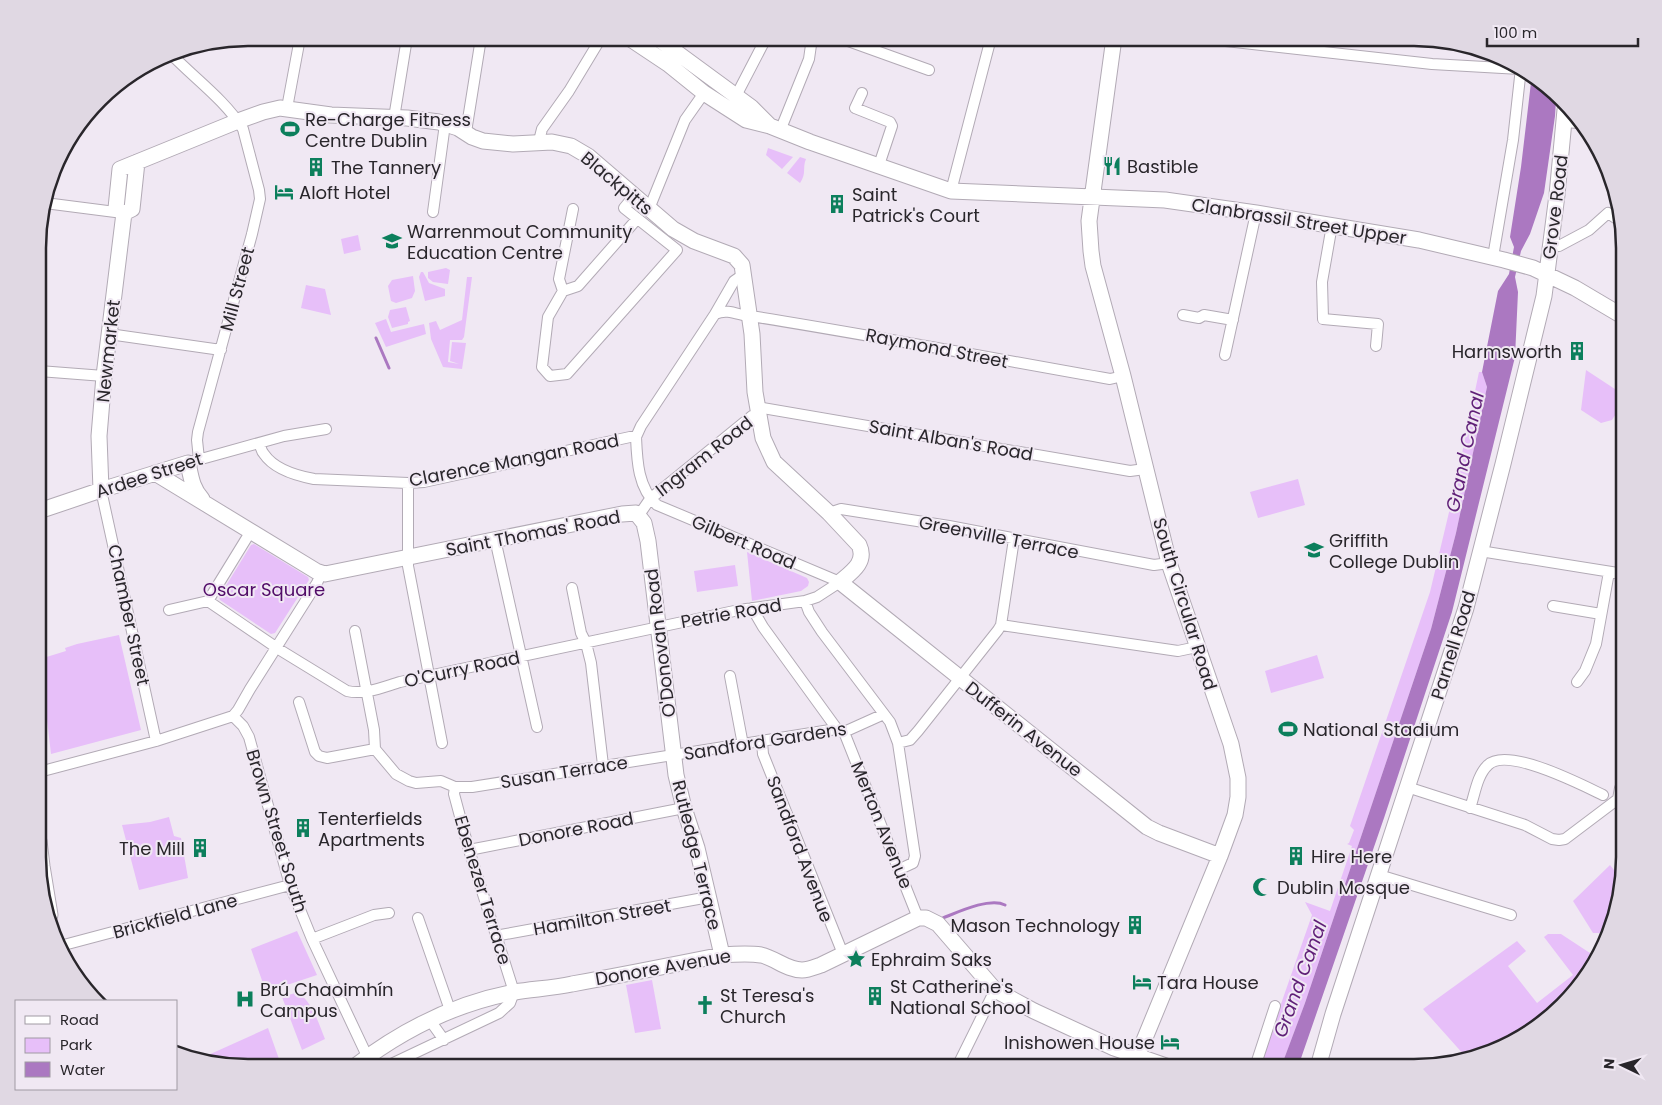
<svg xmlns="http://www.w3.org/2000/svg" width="1662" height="1105" font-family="Poppins,sans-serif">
	<rect width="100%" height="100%" fill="#f0e8f3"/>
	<path fill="#e7bff9" d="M768,148L793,157L782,169L766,155Z
		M800,157L806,159C802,168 807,173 800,183L787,173Z
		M358,235L361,250L344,254L341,239Z
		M446,268L450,270L448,284L433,282L428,278V272Z
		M421,272H423L429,283L445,289V296L425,301L419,277Z
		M413,276L415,291L412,298L396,303L391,301L388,286L392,280Z
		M467,277H472L464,337L462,340H450L448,362L459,364L450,361L452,342L466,343L462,369L443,367L431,339L429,323L436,321L440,330L462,320Z
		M306,285L325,289L331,315L301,308Z
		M406,307L410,321L408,322V324L392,328L388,317L390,310Z
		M386,319L391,332L424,324L426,334L386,347L375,323Z
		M1586,370L1624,395V401L1612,420L1601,423L1581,410Z
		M1479,372H1482L1487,387L1456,533L1431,629L1305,1003L1281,1067H1259L1312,915L1305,902L1330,911L1352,846L1347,844L1349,843L1354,830L1350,826L1430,592L1455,487Z
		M1298,479L1305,505L1258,518L1250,492Z
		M254,544L308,577L309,580L275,633L271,634L220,600L219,597L251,545Z
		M747,552L807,578L809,582L808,586L801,591L752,601Z
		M735,565L738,586L697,592L694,571Z
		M119,635L141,730L51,754L40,659L66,651L65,648L77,644Z
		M1317,655L1324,678L1271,693L1265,671Z
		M169,817L174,836L181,838L188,878L139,890L122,825L150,822Z
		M1610,865L1622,880L1613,924L1609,933H1593L1573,901Z
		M297,931L317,975L266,992L251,949Z
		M1548,934H1561L1593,955L1598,954L1589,974L1519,1039L1465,1056L1423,1009L1517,941L1526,951L1508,966L1537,1003L1573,975L1544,937Z
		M652,980L661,1029L635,1033L626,985Z
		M295,993C311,996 319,1025 325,1039L302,1050L282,997Z
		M268,1028L279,1059L247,1067L208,1061L206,1056Z"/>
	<path fill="#ab78c1" d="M1532,74L1556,100L1555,116L1544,193L1530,234L1521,251L1515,277L1518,292L1515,357L1452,612L1384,818L1298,1067H1281L1305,1003L1431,629L1456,533L1487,387L1482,372L1498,291L1509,274L1514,247L1510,237L1521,167Z"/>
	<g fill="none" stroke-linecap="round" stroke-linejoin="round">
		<path stroke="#ab78c1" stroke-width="3" d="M376,338L389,368
			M943,918C958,912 990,897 1005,905"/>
		<g stroke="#b2aab5" stroke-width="12">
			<path id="street" d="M840,38L929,70
				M1199,38L1432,64L1520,69
				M170,53C195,79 224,99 243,129L259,190L260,199L252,234L198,432L197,440L199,459
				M862,93L855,108L890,122L892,126L879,165
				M736,96L763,44L762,38
				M287,108L300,38
				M394,118L407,38
				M1565,122L1578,123
				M780,131L809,59L812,38
				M466,132L481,38
				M540,143V137L542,129L569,91L601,38
				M951,191L991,38
				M45,203L123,213
				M573,209L559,279L563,291L548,317L542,367L550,376L567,374L677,250L624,208L634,196
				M649,209L685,120L704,93
				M433,212L445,124
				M1332,225L1322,282L1323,319L1378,324L1376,346
				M1551,242L1559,246L1589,230L1608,213L1620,221
				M1493,257L1513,140L1521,68
				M563,291L578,286L637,219
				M715,314C730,307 742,318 757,317C875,336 992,358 1110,379L1123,376
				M1183,315L1199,318L1204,315L1233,320
				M109,334L221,350
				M1225,355L1256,213
				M39,371L104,376
				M757,407L1130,471L1145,469
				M636,437C637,461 638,488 657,505L840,582
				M259,443C261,447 261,451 264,454C274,469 298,476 314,479L408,483L424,482L630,437H636L641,426L715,314L734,281L744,274
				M194,461L284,436L326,429
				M408,483V566L442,743
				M101,490L156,741
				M829,513L841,509L949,526L1154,565L1169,563
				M639,515L650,499L752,416L758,414
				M251,531L208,601L280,650L347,691C365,695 383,687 400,682L739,610L805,601
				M495,539L537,727
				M1480,551L1624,574
				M840,582L817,597L805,601L809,612L822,632L890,722L898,743L915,856L913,863L900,869
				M572,588L581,633L586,643L591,663L603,765
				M1553,606L1601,614
				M752,608L763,627L837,729
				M169,610L208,601
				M1001,625L1178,651L1197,647
				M355,631L374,730L375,749
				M730,676L743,745
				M1577,682L1585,671L1596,644L1609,572
				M299,702L315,752L319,756L327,758L375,749
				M233,716L243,726L249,737L290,885L312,939L368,1058
				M844,732L918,918
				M762,742L763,754L843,954
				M898,743L910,740L918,731L998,630L1001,625L1014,539
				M375,749L396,774L409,781L416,783L441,781L455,787H472L830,730L837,729L844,732L884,714
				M39,772L156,741L233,716L238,710L250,689L317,583L321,574
				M1407,787L1525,825L1552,839L1559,840L1565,839L1618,799L1620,788L1624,785
				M1470,808C1475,794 1477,775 1488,765C1507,746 1582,785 1603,795
				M469,850L684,808
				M1379,875L1511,915
				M418,918L450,1010
				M495,936L709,897
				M312,939L374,915L389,913
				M60,946L290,885
				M429,1019L444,1040
				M385,1067L499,1013L510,1003L514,992L469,850L454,794L455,787
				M957,1067L995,990
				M1255,1067L1275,1006"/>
		</g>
		<g stroke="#b2aab5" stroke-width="17">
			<path id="secondary" d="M629,38L668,64L704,93L746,120L770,126L810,142L951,191L1165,200L1256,213L1419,240L1504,260L1533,268L1575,288L1624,317
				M657,38L751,107L769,125
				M1114,38L1089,221L1091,251L1093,266L1123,376L1169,563L1231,744L1238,778V797L1235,815L1220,856L1133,1067
				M124,213L116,208L120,169L238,121L263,112L280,108L331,115L407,118L439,122L458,128L472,137L483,141L513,144L552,142L571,146L588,156L673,229L694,241L734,256L742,265L752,334L755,392L763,438L774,462L829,513L859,545C867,562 852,572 840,582L1147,827L1159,833L1220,856
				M124,213L132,209L137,162
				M155,473L316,571L325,574L622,514L636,513L644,523L648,541L676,775L684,808L697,848L722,955
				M101,490L99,436L104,376L124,213
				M39,511L101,490L188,463C191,477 192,488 202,499
				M39,841L42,866L50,915
				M354,1067C402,1030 456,1003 515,992C534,989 553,988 572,984C622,975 672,965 722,955C735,954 748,953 761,955C775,958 787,970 802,970C808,970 815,967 821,965L918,918H926L938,924L995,990L1034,1011L1114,1048L1169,1067
				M1318,1067L1333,1014L1466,608L1503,464L1544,296L1557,195L1565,110"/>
		</g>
		<use href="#street" stroke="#fff" stroke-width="10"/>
		<use href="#secondary" stroke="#fff" stroke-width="15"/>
	</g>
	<defs>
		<g id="stadium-bare" transform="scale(1.5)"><path d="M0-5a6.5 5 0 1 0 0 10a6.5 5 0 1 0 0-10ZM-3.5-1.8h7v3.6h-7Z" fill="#0c7f5c" stroke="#f0e8f3" stroke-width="2.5" paint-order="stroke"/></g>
		<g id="restaurant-bare" transform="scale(1.5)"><path d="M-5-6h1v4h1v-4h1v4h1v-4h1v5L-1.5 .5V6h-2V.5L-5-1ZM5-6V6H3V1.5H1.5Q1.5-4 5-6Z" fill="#0c7f5c" stroke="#f0e8f3" stroke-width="2.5" paint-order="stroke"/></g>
		<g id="building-bare" transform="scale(1.5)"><path d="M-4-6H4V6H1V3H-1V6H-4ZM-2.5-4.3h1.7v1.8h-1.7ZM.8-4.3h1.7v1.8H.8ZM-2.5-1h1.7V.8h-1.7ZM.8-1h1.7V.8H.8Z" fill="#0c7f5c" stroke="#f0e8f3" stroke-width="2.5" paint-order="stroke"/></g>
		<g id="hotel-bare" transform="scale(1.5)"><path d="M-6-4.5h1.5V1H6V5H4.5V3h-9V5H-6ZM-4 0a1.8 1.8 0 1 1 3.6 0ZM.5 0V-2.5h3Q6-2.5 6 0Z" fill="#0c7f5c" stroke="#f0e8f3" stroke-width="2.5" paint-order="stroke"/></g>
		<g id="university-bare" transform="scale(1.5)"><path d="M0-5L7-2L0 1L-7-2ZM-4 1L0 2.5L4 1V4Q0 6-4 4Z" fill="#0c7f5c" stroke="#f0e8f3" stroke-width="2.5" paint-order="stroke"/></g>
		<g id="mosque-bare" transform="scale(1.5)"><path d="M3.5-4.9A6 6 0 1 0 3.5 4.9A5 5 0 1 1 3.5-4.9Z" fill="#0c7f5c" stroke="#f0e8f3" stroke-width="2.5" paint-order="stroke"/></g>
		<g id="sight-bare" transform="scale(1.5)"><path d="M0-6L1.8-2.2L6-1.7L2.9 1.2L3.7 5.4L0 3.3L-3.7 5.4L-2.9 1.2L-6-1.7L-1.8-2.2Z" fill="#0c7f5c" stroke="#f0e8f3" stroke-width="2.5" paint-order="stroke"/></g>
		<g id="hospital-bare" transform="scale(1.5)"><path d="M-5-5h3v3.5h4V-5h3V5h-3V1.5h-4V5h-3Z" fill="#0c7f5c" stroke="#f0e8f3" stroke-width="2.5" paint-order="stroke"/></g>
		<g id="church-bare" transform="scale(1.5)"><path d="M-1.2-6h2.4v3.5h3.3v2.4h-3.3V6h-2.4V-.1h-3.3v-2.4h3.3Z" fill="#0c7f5c" stroke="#f0e8f3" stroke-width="2.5" paint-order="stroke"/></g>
	</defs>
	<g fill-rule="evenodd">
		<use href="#stadium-bare" x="290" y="129"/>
		<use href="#restaurant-bare" x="1112" y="166"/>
		<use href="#building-bare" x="316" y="167"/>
		<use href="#hotel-bare" x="284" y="192"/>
		<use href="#building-bare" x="837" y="204"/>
		<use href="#university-bare" x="392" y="241"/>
		<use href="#building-bare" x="1577" y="351"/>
		<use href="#university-bare" x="1314" y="550"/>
		<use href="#stadium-bare" x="1288" y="729"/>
		<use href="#building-bare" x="303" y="828"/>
		<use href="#building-bare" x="200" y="848"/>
		<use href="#building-bare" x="1296" y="856"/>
		<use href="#mosque-bare" x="1262" y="887"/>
		<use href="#building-bare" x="1135" y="925"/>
		<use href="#sight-bare" x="856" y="959"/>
		<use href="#hotel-bare" x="1142" y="982"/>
		<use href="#building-bare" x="875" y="996"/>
		<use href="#hospital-bare" x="245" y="999"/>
		<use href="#church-bare" x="705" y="1005"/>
		<use href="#hotel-bare" x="1170" y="1042"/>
	</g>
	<g text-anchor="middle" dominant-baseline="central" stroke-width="4" stroke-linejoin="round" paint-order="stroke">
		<g font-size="18" fill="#29262b" stroke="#f0e8f3" text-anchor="start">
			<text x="305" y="119">Re-Charge Fitness<tspan x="305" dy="21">Centre Dublin</tspan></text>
			<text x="1127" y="166">Bastible</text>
			<text x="331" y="167">The Tannery</text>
			<text x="299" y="192">Aloft Hotel</text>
			<text x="852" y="194">Saint<tspan x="852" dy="21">Patrick's Court</tspan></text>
			<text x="407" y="231">Warrenmout Community<tspan x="407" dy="21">Education Centre</tspan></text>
			<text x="1562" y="351" text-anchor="end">Harmsworth</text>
			<text x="1329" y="540">Griffith<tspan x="1329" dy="21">College Dublin</tspan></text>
			<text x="1303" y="729">National Stadium</text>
			<text x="318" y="818">Tenterfields<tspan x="318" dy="21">Apartments</tspan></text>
			<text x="185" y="848" text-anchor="end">The Mill</text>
			<text x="1311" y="856">Hire Here</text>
			<text x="1277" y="887">Dublin Mosque</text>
			<text x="1120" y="925" text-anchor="end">Mason Technology</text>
			<text x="871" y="959">Ephraim Saks</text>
			<text x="1157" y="982">Tara House</text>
			<text x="890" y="986">St Catherine's<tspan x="890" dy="21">National School</tspan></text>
			<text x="260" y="989">Brú Chaoimhín<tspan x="260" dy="21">Campus</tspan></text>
			<text x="720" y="995">St Teresa's<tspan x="720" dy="21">Church</tspan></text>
			<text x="1155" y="1042" text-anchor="end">Inishowen House</text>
		</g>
		<g font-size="18" fill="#29262b" stroke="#f0e8f3">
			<text transform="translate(617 183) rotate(40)">Blackpitts</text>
			<text transform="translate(1555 207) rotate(-83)">Grove Road</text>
			<text transform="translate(1299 221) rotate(9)">Clanbrassil Street Upper</text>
			<text transform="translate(237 289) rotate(-75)">Mill Street</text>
			<text transform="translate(937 348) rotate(11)">Raymond Street</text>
			<text transform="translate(108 351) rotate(-84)">Newmarket</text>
			<text transform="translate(951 440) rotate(10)">Saint Alban's Road</text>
			<text transform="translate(704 456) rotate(-38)">Ingram Road</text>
			<text transform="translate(514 460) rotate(-11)">Clarence Mangan Road</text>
			<text transform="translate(149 475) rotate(-18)">Ardee Street</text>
			<text transform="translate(533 533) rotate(-11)">Saint Thomas' Road</text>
			<text transform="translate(999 537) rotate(11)">Greenville Terrace</text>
			<text transform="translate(744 542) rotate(23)">Gilbert Road</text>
			<text transform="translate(1185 604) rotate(73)">South Circular Road</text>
			<text transform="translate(731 613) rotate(-10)">Petrie Road</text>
			<text transform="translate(129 615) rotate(78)">Chamber Street</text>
			<text transform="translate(660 643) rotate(-97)">O'Donovan Road</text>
			<text transform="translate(1453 645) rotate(-73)">Parnell Road</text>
			<text transform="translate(462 669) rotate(-12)">O'Curry Road</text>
			<text transform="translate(1024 729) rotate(38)">Dufferin Avenue</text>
			<text transform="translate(765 741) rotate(-9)">Sandford Gardens</text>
			<text transform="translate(564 772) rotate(-9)">Susan Terrace</text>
			<text transform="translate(882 825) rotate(68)">Merton Avenue</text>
			<text transform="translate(576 829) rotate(-11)">Donore Road</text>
			<text transform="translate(277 831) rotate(73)">Brown Street South</text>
			<text transform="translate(800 849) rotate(69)">Sandford Avenue</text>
			<text transform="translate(697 855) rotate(76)">Rutledge Terrace</text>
			<text transform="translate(483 890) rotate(73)">Ebenezer Terrace</text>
			<text transform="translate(175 916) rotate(-15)">Brickfield Lane</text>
			<text transform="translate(602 917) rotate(-10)">Hamilton Street</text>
			<text transform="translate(663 967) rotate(-10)">Donore Avenue</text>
		</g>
		<g font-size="18" fill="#510c68" stroke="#f0e8f3">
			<text x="264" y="589">Oscar Square</text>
		</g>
		<g font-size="19" font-style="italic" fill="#5f1f77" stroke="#f0e8f3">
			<text transform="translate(1465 452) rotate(-78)">Grand Canal</text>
			<text transform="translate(1300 979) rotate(-70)">Grand Canal</text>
		</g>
	</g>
	<path d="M0 0H1662V1105H0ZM248 46H1414A202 202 0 0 1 1616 248V857A202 202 0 0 1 1414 1059H248A202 202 0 0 1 46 857V248A202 202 0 0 1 248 46Z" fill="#e0d8e3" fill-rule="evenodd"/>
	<path fill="none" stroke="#29262b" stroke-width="2.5" d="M248 46H1414A202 202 0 0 1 1616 248V857A202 202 0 0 1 1414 1059H248A202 202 0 0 1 46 857V248A202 202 0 0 1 248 46Z"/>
	<rect x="15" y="1000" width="162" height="90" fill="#f0e8f3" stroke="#a09aa3"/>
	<rect x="25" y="1016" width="25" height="8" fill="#ffffff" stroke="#a09aa3"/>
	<text x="60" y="1025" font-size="15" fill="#29262b">Road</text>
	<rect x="25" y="1038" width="25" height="15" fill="#e7bff9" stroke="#a09aa3"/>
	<text x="60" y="1050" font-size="15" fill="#29262b">Park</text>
	<rect x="25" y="1062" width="25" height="15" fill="#ab78c1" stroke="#a09aa3"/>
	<text x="60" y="1075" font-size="15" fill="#29262b">Water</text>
	<g transform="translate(1622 1065) rotate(275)" stroke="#f0e8f3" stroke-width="4" paint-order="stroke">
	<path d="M0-4L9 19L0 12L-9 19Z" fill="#29262b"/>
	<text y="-8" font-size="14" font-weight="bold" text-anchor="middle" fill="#29262b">N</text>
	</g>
	<path d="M1487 38v8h151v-8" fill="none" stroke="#29262b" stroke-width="2.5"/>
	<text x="1494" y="38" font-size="15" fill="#29262b" stroke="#f0e8f3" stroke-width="4" paint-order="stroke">100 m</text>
</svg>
